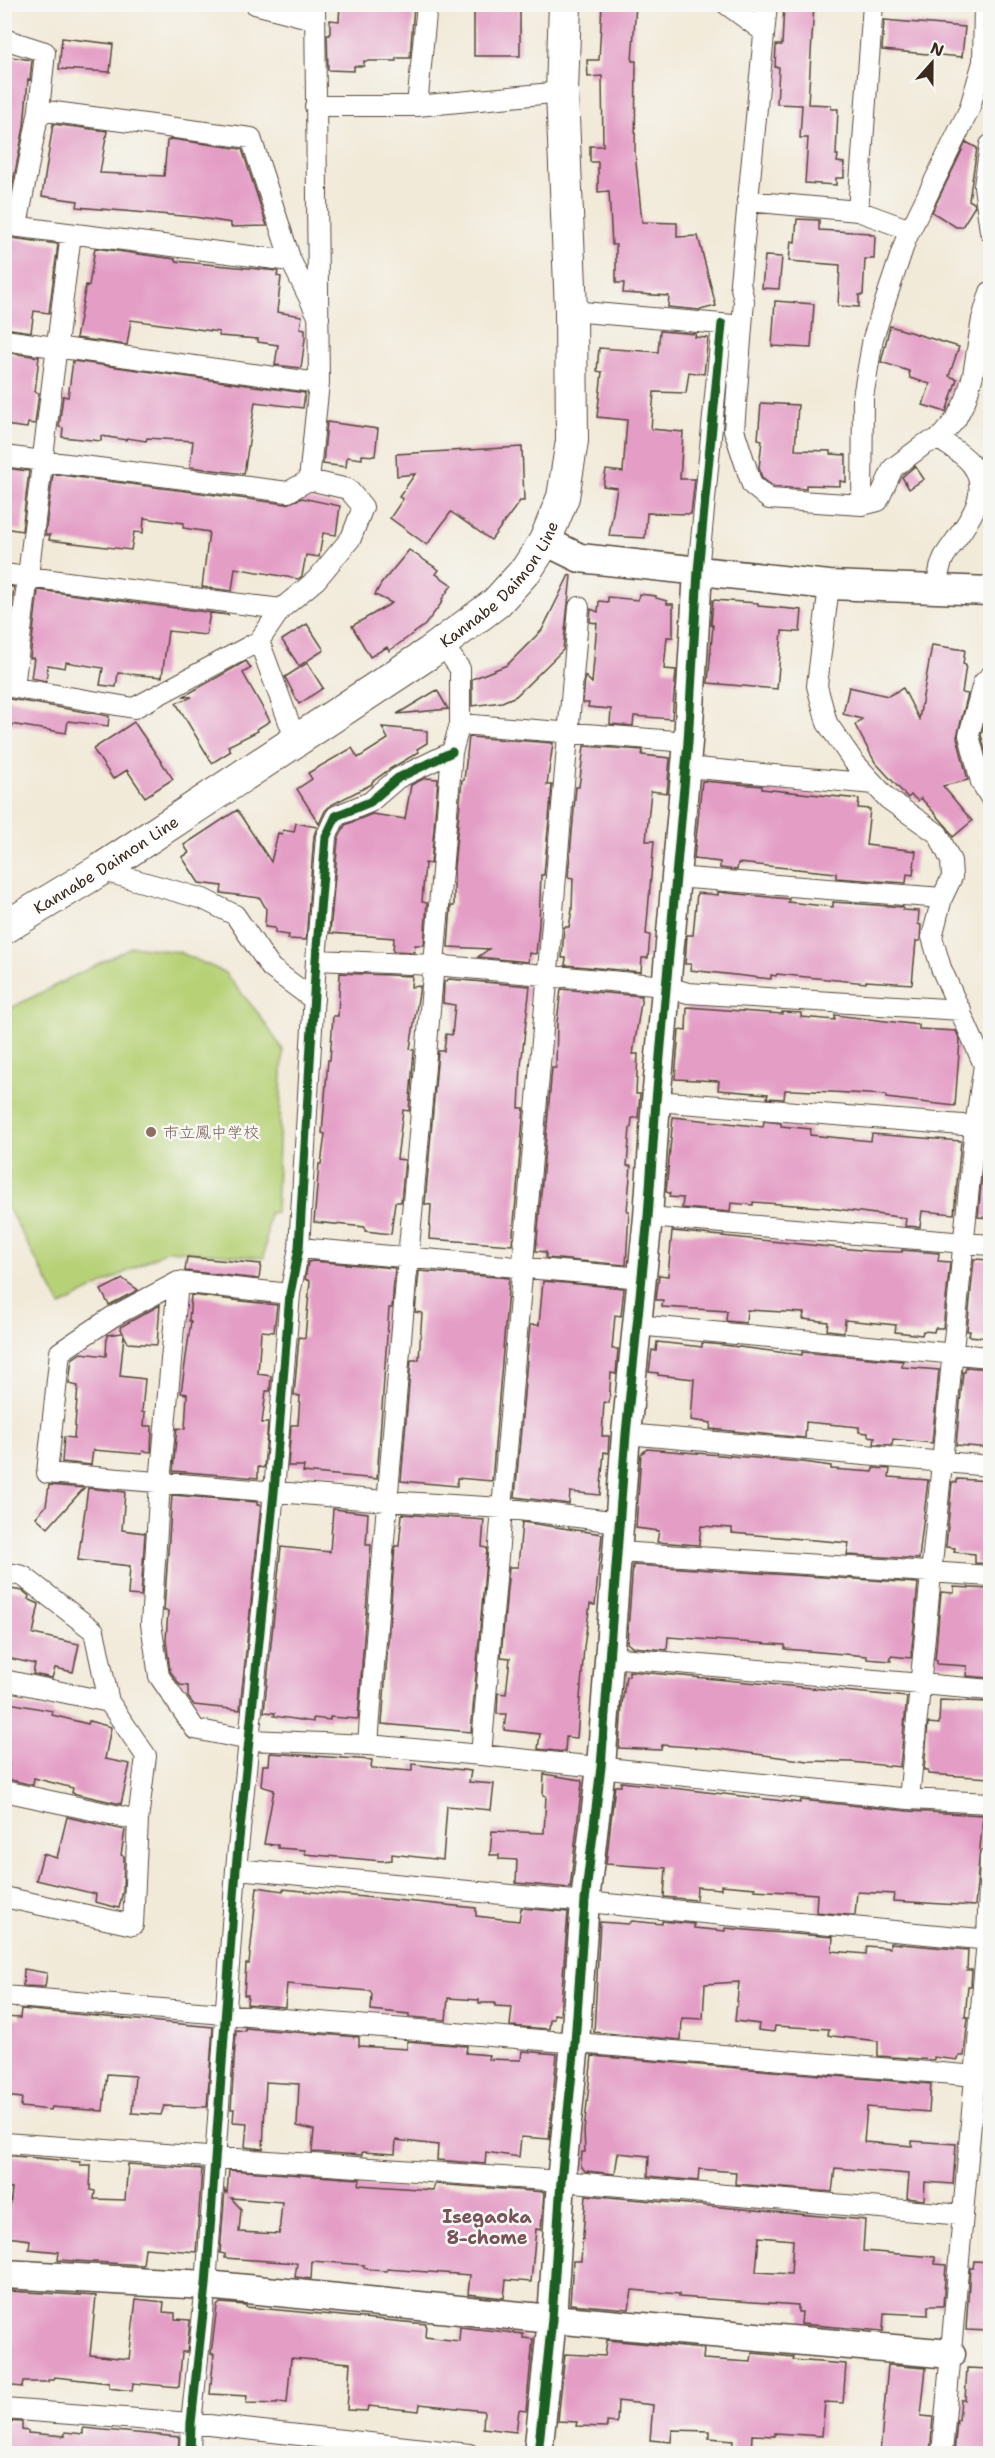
<svg xmlns="http://www.w3.org/2000/svg" width="995" height="2458" font-family="'Shantell Sans','Klee One',sans-serif">
	<rect width="100%" height="100%" fill="#f6f6f2"/>
	<filter id="ink" filterUnits="userSpaceOnUse"><feTurbulence type="fractalNoise" baseFrequency=".0167" numOctaves="2"/><feDisplacementMap in="SourceGraphic" scale="12" xChannelSelector="R" yChannelSelector="G"/><feConvolveMatrix kernelMatrix="1 2 1 2 8 2 1 2 1" color-interpolation-filters="sRGB"/></filter>
	<filter id="wash" filterUnits="userSpaceOnUse"><feTurbulence type="fractalNoise" baseFrequency=".008" numOctaves="4" result="noise"/><feDisplacementMap in="SourceGraphic" scale="24" xChannelSelector="R" yChannelSelector="G"/><feGaussianBlur stdDeviation="1.35" result="paint"/><feColorMatrix in="noise" values="0 0 0 0 0 0 0 0 0 0 0 0 0 0 0 0 0 1.4 0 .05"/><feComposite in="paint" operator="in"/></filter>
	<g filter="url(#wash)">
		<rect width="100%" height="100%" fill="#f2ead9"/>
		<path fill="#b7d177" stroke="#797e4a" stroke-width="1.5" d="M133,946L179,952L224,972L258,1013L283,1050L276,1212L269,1213L264,1258L168,1250L61,1306L5,1202V1011Z"/>
		<g id="blocks">
			<path fill="#e49ec6" fill-rule="evenodd" d="M340,4L414,6L410,58H396V61H364V66H354V71L328,70L327,35H330V20L339,21Z
				M602,4H636L632,61H636L635,153L642,222L677,223V237L698,236L716,306L700,310L668,307L669,296L623,293L624,283H616V245H612L609,191L598,192V162H590V146H603L602,76L588,77L587,60H599Z
				M784,4H814L808,104L831,105V109H838L836,155H838L837,162L844,163V178H836V185L805,183L808,138H800L802,105L777,104L779,67H775L776,45H782Z
				M474,7H520V56H474Z
				M884,20L965,27L962,57L882,50Z
				M62,38L113,44L110,72L59,69Z
				M4,56L32,60L30,80L28,79L24,127L8,208L4,207Z
				M53,124L107,131L100,173L164,176L167,141L171,139L242,149L267,226L231,227V223L194,217L77,207L78,201L42,196Z
				M966,142L977,148L969,200L974,203L975,206L962,227H956L932,212Z
				M797,219L819,220V230L870,233V235H875L874,259H865L863,295H859V307L838,306L840,265L789,261L791,241L795,242Z
				M4,237L58,244L49,313L34,311L31,332L4,328Z
				M95,248L175,259V261L278,271L277,276L281,277L277,312L302,316L300,328L305,329V339L301,368L275,365L278,345L258,342V339L219,336V332L131,320L127,345L76,338L86,285L89,286Z
				M765,256L782,257L779,289L762,288Z
				M775,301L814,304L811,348L772,346Z
				M890,326L959,347L949,376L957,379L946,412L923,405L930,384L910,378L909,371L881,362Z
				M660,331L696,334L695,337L708,338L704,374L689,372L686,393L654,392L651,429L683,432L680,479H695L691,514L647,513L645,538L609,536L617,488L603,486L606,470L623,472L627,420L597,417L602,372L597,371L599,348L658,352Z
				M4,352L39,357L35,392L39,393L35,424L28,423L27,428L4,425Z
				M73,361L305,393L303,408L255,402L244,474L190,467L193,441L147,438L146,441L127,438L126,440L101,436V441L62,437L63,428L59,427L63,396L68,397Z
				M761,403L798,405L795,450L830,451V454L846,455V482L840,481V486L806,485V489L774,487L762,478L759,468L762,440L758,439Z
				M327,422L378,429L375,456L362,455V459L347,457L346,467L323,464Z
				M522,447L524,501H520L491,540L451,512L427,545L390,518L403,499L399,497L415,474L397,476L396,454Z
				M915,466L924,479L909,489L902,477Z
				M4,468L29,471L22,531L4,528Z
				M53,474L286,504L302,498L340,506L336,535L323,533L319,557L306,555L302,576L298,579L235,568L232,591L202,587L209,532L183,528L184,523L144,518L143,533L134,532L131,550L49,540L50,535H45Z
				M409,550L439,570L436,574L452,585L442,599L443,601L425,625L389,651L387,647L370,657L352,626L392,603L375,595L381,584Z
				M569,575L571,576L563,650L516,696L502,702L472,706V679L507,665L542,630Z
				M4,586L14,587L6,657H4Z
				M38,590L229,615L210,613L206,635L168,631L162,677L118,673L116,687L100,685L103,668L66,662L65,668L48,665L46,681L31,678L34,658H30Z
				M639,594L656,596V598L667,601V604H673V637H667L664,669L676,670L672,719L634,716L633,726L610,724L611,709L588,707L589,703H583L585,676L592,683L597,623L590,622L591,609L598,612L599,601L608,602V597L638,600Z
				M713,600L758,603V606L802,610L800,632L782,631L777,689L708,683L713,625H711Z
				M307,624L324,650L299,666L282,640Z
				M932,645L965,650L963,664L966,665L962,693L968,694L957,737L968,780L943,786L972,821L953,837L948,828L921,798L918,801L911,795L908,798L875,762L855,725L862,719L843,714L849,687L888,696L903,688L919,719Z
				M246,661L251,668L243,673L270,721L257,729L258,731L228,746L231,751L212,763L176,703L192,697L184,696Z
				M307,663L323,688L299,704L285,677Z
				M437,690L448,709L397,714Z
				M4,698L109,716L108,726L68,721L66,733L4,723Z
				M990,712V753L986,754L981,735L987,713Z
				M134,722L173,779L145,797L127,770L113,779L93,749Z
				M382,727L427,731V743L417,749L419,752L390,769L372,782V784L331,805L325,811L319,824L297,789L312,779L308,773L352,748L358,758L388,739Z
				M469,737L553,743L547,785H552L544,875H541L539,924L536,954L529,953L528,962L478,957L489,949L448,947L451,906H454V867L462,780H464Z
				M584,746L643,750L642,755L670,758L667,793L651,791L646,841H654L646,934L650,935L648,958H642L641,972L565,965L566,958H562L564,927H569L572,910L573,878L568,877L576,787H579Z
				M425,778L438,779L431,864L425,863L422,902L427,903L424,945H415L414,952L393,951L394,938L330,933L338,840L345,825L372,814L405,819L411,785Z
				M702,781L762,786V789L859,799L858,808L870,809L866,845L916,851L913,875L907,874L906,883L836,878V873L738,863L737,870L720,868V862L694,859Z
				M237,810L271,862L278,833L282,834L283,830L294,832L296,823L317,827L314,836L306,940L288,939L289,935L275,933V928L265,927L266,909L260,898L221,893L222,886L199,883L182,857L189,853L184,845Z
				M718,892L789,899L788,902L833,907V902L903,907V910L919,911L918,924L921,925L920,941H916L912,984L866,981V983L777,974L776,976L771,975V979L690,970L691,964H685L687,935H693L697,893L718,895Z
				M340,973L412,976L411,987L420,986L410,1049L414,1050L409,1111L403,1110L397,1159L405,1160L401,1202H395L391,1234L365,1231V1227L314,1222L319,1164H321L325,1134L322,1133L328,1060H330L333,1016H338Z
				M449,979L530,986L521,1066L519,1108H524L512,1245L429,1239L431,1205L425,1204L438,1051H444L446,1034L452,1035L455,1005L443,1003L444,982Z
				M561,989L642,996L633,1054H638L636,1094H640L638,1118H632L631,1128H630L627,1166H631L627,1211H629L626,1265L546,1258V1252L536,1251L552,1068H556L557,1022Z
				M687,1007L782,1014V1012L801,1013V1017L835,1020V1015L919,1025V1029L956,1031L960,1040L955,1106L886,1098V1095L794,1090H785L784,1099L767,1098L768,1094L718,1090L719,1081L675,1079L679,1030L686,1031Z
				M673,1117L763,1127L764,1121L781,1123V1126L811,1129L810,1135L871,1141L872,1134L961,1141L954,1214L922,1211L920,1227L905,1226L906,1218L821,1207L753,1202V1205L731,1203L730,1212L682,1208L683,1198L669,1197L670,1193L666,1192Z
				M985,1143H990V1218L978,1217Z
				M672,1231L870,1251L902,1252V1250L939,1253L938,1261L950,1262L943,1328H935L934,1332L923,1331L922,1335L895,1332L896,1325L845,1320L844,1332L827,1330L828,1322L803,1319L804,1313L747,1310L746,1323L726,1321L727,1311L662,1307L663,1300H656L659,1275L668,1276Z
				M187,1257L261,1264L259,1279L185,1271Z
				M974,1259L990,1260V1338L969,1336L970,1331H967Z
				M313,1261L395,1268L392,1308H389L377,1479L303,1472L304,1466H288L291,1425H298L300,1396L294,1395L299,1337L305,1338L310,1281L305,1279L308,1262Z
				M419,1271L509,1278L492,1481L457,1478V1486L401,1481L411,1360H419L422,1313L415,1312Z
				M123,1279L138,1290L109,1305L101,1290Z
				M543,1281L624,1288L621,1316L615,1315L612,1349H618L616,1374L611,1373L609,1403L604,1402L602,1436H609L608,1453L604,1452L600,1495L570,1492L569,1504L515,1497L530,1325H539Z
				M191,1295L277,1305L274,1332L261,1331L258,1374L271,1376L270,1391H266L262,1423H268L264,1468L258,1467V1478L173,1471L177,1428L185,1429L187,1394L181,1393L191,1321H189Z
				M160,1305L157,1345L128,1343L124,1335L120,1376L145,1379L142,1412H145L144,1426H152L151,1452L143,1451L142,1454L93,1450L91,1465L62,1462L64,1437L74,1438L78,1386L69,1384L72,1359L81,1353L106,1356L107,1335L123,1333L120,1327Z
				M657,1342L702,1347V1343L723,1345L802,1355V1352L903,1361L902,1367L939,1370L932,1443L893,1439L892,1445L874,1444L875,1437L868,1436V1433L859,1432V1427L806,1422L805,1438L710,1429L711,1423L691,1420L694,1379L658,1375V1373L649,1372L652,1350L656,1351Z
				M966,1367L990,1369V1448L956,1445L963,1372H965Z
				M647,1449L803,1462L831,1466V1469L873,1472V1468L890,1469L889,1477L928,1480L919,1559L847,1555L849,1543L732,1533V1528L701,1526L699,1545L657,1542L659,1531L636,1528L641,1454Z
				M957,1479L990,1481V1564L975,1563V1554L954,1552L955,1548L946,1547L952,1482L957,1483Z
				M49,1485L84,1488L48,1528L36,1517L46,1506Z
				M88,1488L125,1492L122,1530L145,1533L141,1596L128,1595L130,1566L78,1560Z
				M172,1495L257,1502V1505H261L240,1710L194,1705L188,1697V1686L180,1685L170,1671L166,1640L168,1611H164Z
				M333,1509L368,1513L366,1545H371L358,1719L330,1717V1720L313,1718V1722L274,1716L275,1713L264,1712L281,1547L330,1552Z
				M402,1514L484,1520L482,1547L487,1548L471,1732L382,1724L395,1546H399Z
				M522,1522L602,1534L595,1605L590,1604L584,1647L577,1738L566,1737L565,1752L538,1749L540,1734L504,1730L506,1714H497L498,1693L506,1694L510,1658L501,1657L509,1567H518Z
				M633,1565L918,1583L911,1658L891,1656V1661L867,1659V1656L785,1649V1645L668,1637L667,1650L632,1647L627,1643Z
				M954,1587L990,1589V1678L966,1676L967,1666L937,1664V1660H935L941,1592L954,1593Z
				M4,1588L23,1591L29,1596L28,1599L39,1604L33,1634L79,1644L73,1672L55,1668L52,1678L33,1674L35,1664L4,1657Z
				M629,1671L907,1697L900,1767L851,1762L808,1761L719,1749L662,1745L661,1750L619,1748L622,1705L626,1676H629Z
				M940,1700L990,1702V1778L928,1774V1770H924L928,1723L939,1724Z
				M4,1702L53,1711L52,1715L88,1724L89,1721L111,1727L105,1759L130,1764L121,1804L72,1793L73,1788L34,1778L33,1785L6,1779L9,1765L4,1764Z
				M270,1753L372,1760L371,1768L412,1771V1764L471,1771L469,1782L494,1784L491,1810L447,1806L443,1860L392,1854V1860L382,1861L305,1854V1850L278,1848V1845L264,1844L274,1790L261,1786L263,1765H269Z
				M544,1774L581,1780L582,1783L570,1888L516,1883L517,1860L499,1859V1855H490L492,1831L544,1833L546,1796L543,1795Z
				M621,1782L800,1803L801,1800L908,1811L983,1815L975,1906L893,1901L894,1894L857,1892L855,1915H848L816,1912L817,1894L754,1890L755,1888L721,1885V1889L697,1887L696,1900L664,1897L666,1868L606,1864L615,1786H621Z
				M67,1817L125,1830L121,1855L124,1856L123,1891L119,1908L95,1902L96,1894L36,1880L43,1854L57,1858Z
				M257,1887L283,1891V1889L476,1908V1916L519,1921L521,1908L568,1912L560,2015L554,2014V2019H550L549,2029L510,2026L512,2007L495,2006V2003H479V2000L448,1998L446,2020L409,2017V2014L371,2010L372,1994L370,1991L287,1984L285,2007L247,2004L248,1995H244L246,1964H249Z
				M632,1921L662,1924V1921L694,1924V1928L725,1931V1928L746,1930L833,1937L832,1951L866,1954L867,1946L890,1948V1943L968,1950L967,1970H972L971,1986H968L965,2017H968L964,2056H959L958,2060L934,2057V2060L878,2056V2041L832,2036L828,2035L829,2029L775,2026L774,2032L758,2030L759,2024L735,2021L739,1982L705,1984L703,2019L682,2018L681,2040L594,2032L600,1922L628,1924Z
				M24,1969L47,1973L45,1987L23,1986Z
				M21,2009L213,2027L207,2107L164,2106L161,2115L132,2113L135,2076L107,2074L103,2111L52,2107L51,2110L21,2107L22,2098L4,2096V2017L20,2018Z
				M245,2028L359,2037V2046L407,2049V2041L467,2046L466,2053L489,2055L488,2059L521,2060L522,2051L557,2054L549,2139L521,2137L519,2157L486,2152L485,2164L437,2160L438,2145L396,2140L395,2154L362,2152V2155L312,2152L314,2130L297,2126L299,2084L266,2082L263,2149L245,2147L247,2123L233,2122L234,2109H231L236,2030L245,2031Z
				M592,2056L931,2084L929,2112L867,2107L864,2142L912,2146V2141L956,2144L953,2184L925,2182L924,2200L907,2198L909,2174L835,2168L832,2192L735,2184L736,2172L699,2169L698,2181L648,2176L649,2156L618,2153L615,2174L585,2171L581,2166L582,2152H585L584,2131Z
				M4,2155L80,2162V2165H91L90,2190L95,2191L94,2199L125,2200L128,2164L202,2169L196,2252L145,2248L143,2265L58,2260L59,2252L29,2249L30,2240L7,2237L12,2189L4,2188Z
				M229,2170L360,2179L359,2185L403,2188L433,2190L435,2184L544,2192L541,2230L536,2229L531,2282L506,2280L504,2298L468,2294L470,2275L387,2269V2271L371,2270L364,2268V2265L312,2261L311,2279L295,2277L297,2263L225,2258V2254L220,2253L225,2190L227,2193ZM231,2198L282,2202L279,2234L239,2232L241,2209Z
				M586,2195L865,2220L863,2251L935,2257V2264L946,2265L943,2306H928V2315L884,2313L883,2331L801,2324L802,2312H798V2305L679,2297V2294L632,2290L629,2309L570,2304L573,2261H581ZM759,2237L793,2240L791,2274L756,2272Z
				M974,2261L990,2262V2331L966,2330L970,2268H973Z
				M9,2291L96,2296L90,2355L129,2359L136,2299L164,2302L163,2312L175,2313V2319L190,2320L187,2352H182L179,2387L133,2383L132,2391L109,2388V2383L55,2377L54,2380H48V2382H23L22,2387L4,2385V2293H9Z
				M220,2303L246,2305V2307L426,2324L425,2337L459,2341L460,2327L523,2334V2338L533,2339L526,2411L519,2410L516,2432L483,2428L484,2411L420,2404L419,2411L368,2406L367,2411L347,2410L350,2363L291,2358L287,2403L277,2402V2404L246,2403L247,2396L210,2394L214,2354H211L217,2306Z
				M607,2340L704,2349L703,2359L751,2362L752,2353L794,2357L793,2360L846,2364L843,2403L825,2402L822,2436L775,2433V2436L752,2435L751,2454H732L733,2440L709,2438V2431L672,2430L671,2442L650,2440L653,2405L618,2401L617,2423L607,2422V2427L576,2426L577,2422L558,2421L565,2354L605,2356Z
				M888,2365L926,2368L921,2416L933,2417L930,2454H880Z
				M967,2368L990,2369V2454H954L957,2420H959L961,2400H965Z
				M4,2421L22,2422V2430L28,2431V2433L65,2436V2432L83,2434V2428L179,2437L178,2454H4Z"/>
		</g>
	</g>
	<g filter="url(#ink)">
		<use href="#blocks" fill-opacity="0" stroke="#56473a" stroke-width="1.5"/>
		<g fill="none" stroke-linecap="round" stroke-linejoin="round">
			<g stroke="#56473a" stroke-width="22">
				<path id="street" d="M255,4L313,19
					M726,4L764,32
					M767,4L740,283L744,301L734,430L752,485L769,499L862,505L878,501L893,468L925,444L939,439L956,419L966,399L973,375L982,319L990,292
					M4,39L45,52L39,110L251,138L291,261L319,318
					M315,106H417L562,92
					M417,106L427,4
					M990,145L984,186L990,231
					M747,201L858,211L910,230
					M858,211L873,4
					M4,225L291,261
					M17,226L39,110
					M571,311L733,325
					M4,340L319,383
					M4,456L288,492L309,480L348,489L363,507L351,538L316,580L281,609L259,641L296,741
					M309,480L319,383L315,4
					M862,505L863,397L873,338L906,239L969,110L983,62L984,4
					M698,571L722,324
					M4,574L281,609
					M829,585L817,686L827,723L854,762L888,799L938,834L951,861L952,877L942,898L932,937L941,968L984,1065L975,1126L909,1799
					M936,589C938,578 939,567 944,557C960,531 995,497 972,465C964,454 950,447 939,439
					M990,676L983,683L969,735L981,782L990,797
					M4,686L134,708L259,641
					M14,687L71,234
					M460,724L688,742
					M685,767L874,784
					M100,870L203,899L235,915L271,968L314,1000
					M675,877L942,898
					M316,960L434,965L665,986L688,993L961,1010
					M656,1101L975,1126
					M648,1217L990,1245
					M299,1248L642,1278
					M178,1282L160,1483L151,1624L159,1676L195,1729L250,1740L368,1745L481,1755L909,1799L990,1803
					M290,1294L178,1282L112,1317L60,1352L47,1473L386,1501L502,1508L619,1522
					M636,1325L990,1357
					M626,1434L990,1466
					M619,1552L990,1576
					M4,1572L23,1576L94,1631L109,1702L146,1756L138,1820L133,1925L4,1897
					M609,1657L990,1690
					M4,1680L109,1702
					M368,1745C392,1414 425,1083 452,752L460,724V669L442,643
					M481,1755L579,607
					M4,1791L138,1820
					M236,1869L990,1940
					M4,1996L990,2077
					M4,2143L561,2181L963,2215
					M4,2409L191,2423L469,2454
					M190,2454L191,2423L206,2285L236,1869L274,1492L290,1294L299,1248L316,960L326,837L336,816L370,802L398,778L452,752
					M942,2454L987,1940L990,1857"/>
			</g>
			<g stroke="#56473a" stroke-width="31">
				<path id="secondary" d="M545,541L580,558L829,585L990,591
					M4,2274L206,2285L552,2319L951,2354
					M538,2454L552,2319L561,2181L575,2043L585,1901L601,1767L626,1434L648,1217L656,1101L688,742L698,571"/>
			</g>
			<g stroke="#56473a" stroke-width="34">
				<g id="primary">
					<path id="s1" d="M4,928L100,870L429,653L496,603L527,569L545,541L563,497L572,441L571,311L562,92L565,4"/>
				</g>
			</g>
			<use href="#street" stroke="#fff" stroke-width="20"/>
			<use href="#secondary" stroke="#fff" stroke-width="28"/>
			<use href="#primary" stroke="#fff" stroke-width="32"/>
			<g stroke="#f6f6f2" stroke-width="13">
				<path id="cycleway" d="M190,2454L191,2423L206,2285L236,1869L274,1492L290,1294L299,1248L316,960L326,837L336,816L370,802L398,778L452,752
					M538,2454L552,2319L561,2181L575,2043L585,1901L601,1767L626,1434L648,1217L656,1101L688,742L698,571L722,324"/>
			</g>
			<use href="#cycleway" stroke="#1b5e20" stroke-width="9"/>
		</g>
	</g>
	<circle fill="#8d6e63" stroke="#f6f6f2" stroke-width="2" cx="151" cy="1132" r="6"/>
	<g text-anchor="middle" dominant-baseline="central" stroke-width="5" stroke-linejoin="round" paint-order="stroke">
		<g font-size="16" fill="#3b2a1e" stroke="#f6f6f2">
			<text stroke="none"><textPath href="#s1" startOffset="606">Kannabe Daimon Line</textPath></text>
			<text stroke="none"><textPath href="#s1" startOffset="120">Kannabe Daimon Line</textPath></text>
		</g>
		<g font-size="16" fill="#785e54" stroke="#f6f6f2" text-anchor="start">
			<text x="163" y="1132">市立鳳中学校</text>
		</g>
		<g font-size="18" font-weight="bold" fill="#765359" stroke="#f6f6f2">
			<text x="487" y="2217">Isegaoka<tspan x="487" dy="21">8-chome</tspan></text>
		</g>
	</g>
	<rect width="995" height="2458" fill="none" stroke="#f6f6f2" stroke-width="24"/>
	<g transform="translate(932 63) rotate(21)" stroke="#f6f6f2" stroke-width="4.5" paint-order="stroke">
	<path d="M0-4.5L10 22L0 15L-10 22Z" fill="#3b2a1e"/>
	<text y="-9" font-size="16" font-weight="bold" text-anchor="middle" fill="#3b2a1e">N</text>
	</g>
</svg>
